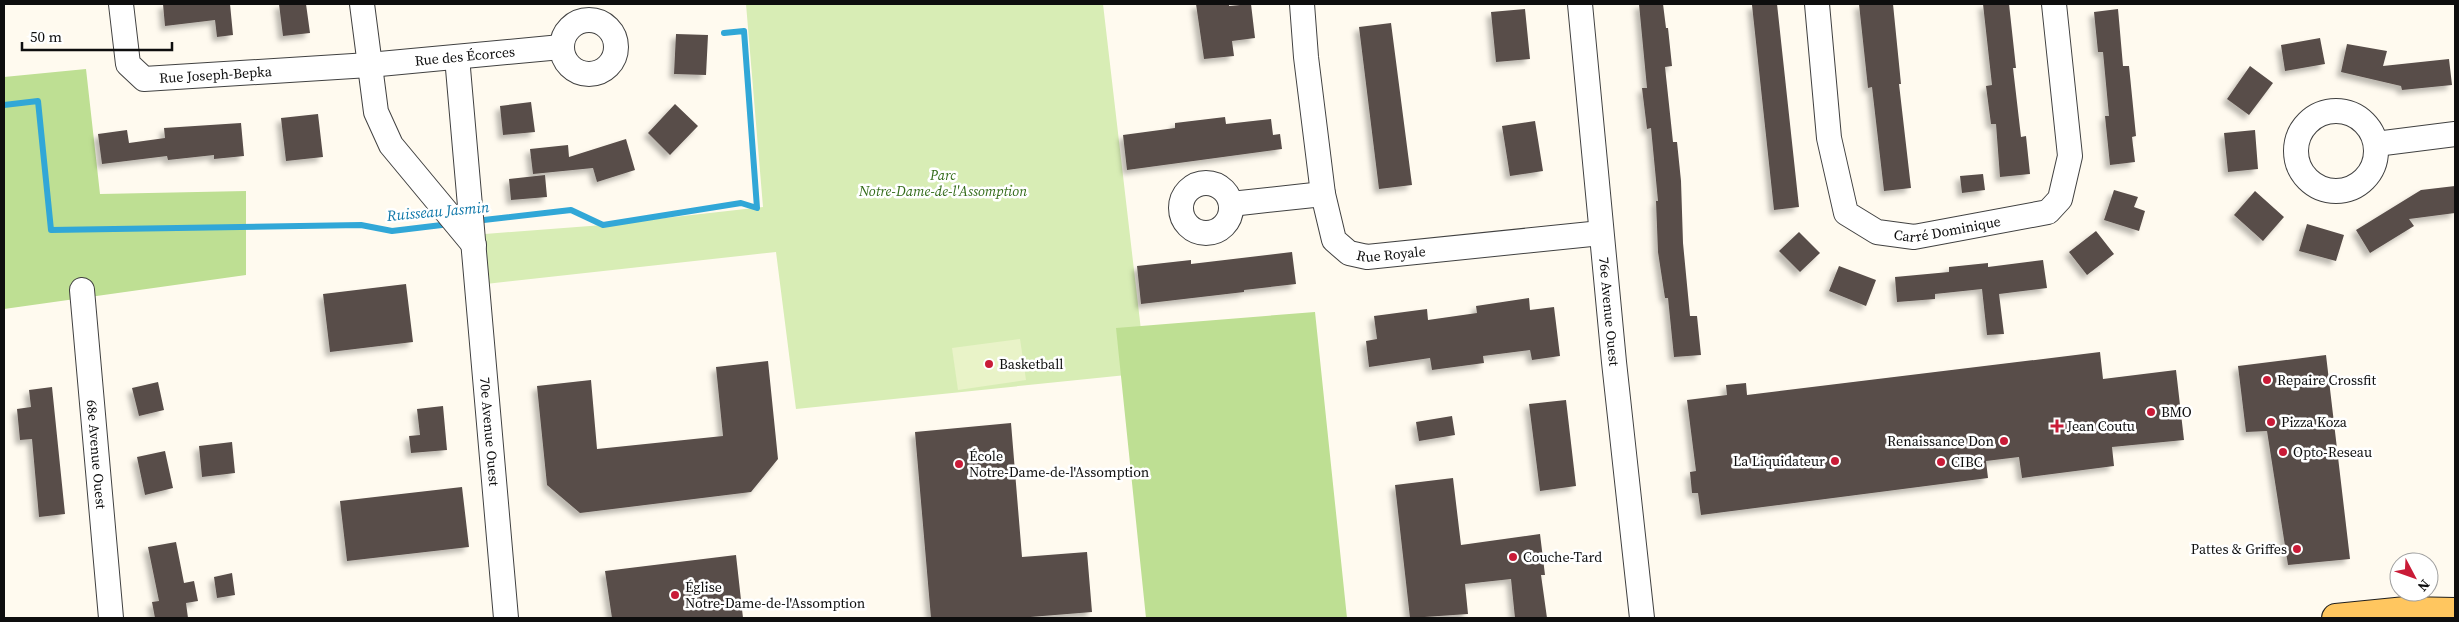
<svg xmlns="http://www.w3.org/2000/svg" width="2459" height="622" font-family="'Source Serif 4',serif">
	<defs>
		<filter id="shadow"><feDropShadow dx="-4.5" dy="4.5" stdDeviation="2.5" flood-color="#0004"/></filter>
	</defs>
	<rect width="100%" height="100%" fill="#fffaef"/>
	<path fill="#d8edb5" d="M746,4H1103L1146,373L796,409L776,252L477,285L472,235L603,225L763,207Z"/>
	<path fill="#bedf93" d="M86,69L100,194L246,191V275L4,309V77Z
		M1315,312L1347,618H1146L1116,328Z"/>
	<path fill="#e9f3c8" d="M1020,339L1026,380L958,390L952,348Z"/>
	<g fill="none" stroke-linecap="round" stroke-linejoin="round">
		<path stroke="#31a7d7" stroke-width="6" d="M4,105L38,101L51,230L361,225L392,231L450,224
			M475,221L571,210L603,225L741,203L757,208L744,31L724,33"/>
	</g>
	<path fill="#584d49" filter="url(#shadow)" d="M163,4H230L233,35L217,37L215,20L165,26Z
		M279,4H306L310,33L283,36Z
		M1196,4H1229V6L1251,4L1255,38L1232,41L1234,56L1204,59Z
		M1639,4H1663L1666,28H1668L1672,66L1665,67L1673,142H1677L1681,181L1683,243L1690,316H1697L1701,355L1674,357L1668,298H1665L1658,252L1656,201H1658L1651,128L1647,129L1642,88H1647Z
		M1777,4L1799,207L1774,210L1752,5Z
		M1859,4H1893L1901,84H1899L1911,188L1884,191L1872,87L1868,88Z
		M1983,4H2009L2016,68H2013L2021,137L2026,136L2030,174L2000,177L1996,124H1991L1986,86L1992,85Z
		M1525,9L1530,59L1496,62L1491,12Z
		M2118,9L2123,66H2129L2136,136L2132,137L2135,162L2110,165L2105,116H2109L2103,52H2098L2094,12Z
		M1391,23L1412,185L1379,189L1359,27Z
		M676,34L708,35L706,75L674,74Z
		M2320,38L2325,64L2285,71L2281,45Z
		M2347,44L2387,51L2383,66L2449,59L2452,85L2402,90L2401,86L2341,72Z
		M2250,66L2273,83L2249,115L2227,99Z
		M531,102L535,132L503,135L500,106Z
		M675,104L698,126L670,155L648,133Z
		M318,114L323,157L286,161L281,118Z
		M1225,117L1226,124L1271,119L1273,135L1280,134L1282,149L1127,170L1123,135L1175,128V123Z
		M1535,121L1543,171L1510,176L1502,126Z
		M241,123L244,156L214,159V155L168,160L167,156L102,164L98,134L127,130L129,143L165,138L164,128Z
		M2255,130L2258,169L2228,172L2224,133Z
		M626,139L635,170L597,182L593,168L533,174L530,149L568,145L569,157Z
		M1983,174L1985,190L1962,193L1960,176Z
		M545,175L547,197L511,200L509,179Z
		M2455,186V213L2409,219L2414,226L2370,253L2356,230L2421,190Z
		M2114,190L2138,197L2134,207L2145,211L2139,231L2104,220Z
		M2255,191L2284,217L2263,241L2234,215Z
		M2307,224L2344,235L2336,261L2299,251Z
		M2096,231L2114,254L2087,275L2069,252Z
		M1799,232L1820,253L1800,272L1779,251Z
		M1292,252L1296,284L1244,290V292L1141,304L1137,266L1191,260V264Z
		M2043,260L2047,288L1999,294L2004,334L1987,335L1982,289L1935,294V299L1897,302L1895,277L1949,272V267L1988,263V267Z
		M1839,266L1876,280L1866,306L1829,291Z
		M406,284L413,342L330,352L323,294Z
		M1529,298L1530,310L1554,307L1560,356L1532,360L1530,350L1483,356L1484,363L1432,370L1430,358L1369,367L1366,341L1377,339L1374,316L1427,309L1428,320L1477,313L1476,306Z
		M2100,352L2103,379L2176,370L2184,440L2112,447L2114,466L2022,478L2019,457L1986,461L1988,478L1701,515L1698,493H1692L1690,472L1696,471L1687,400L1727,395L1726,385L1746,383L1747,395Z
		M2326,355L2350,559L2288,565L2267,431L2246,432L2238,366Z
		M768,361L778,459L751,492L580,513L547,485L537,386L591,380L597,449L723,436L716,367Z
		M158,382L164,410L139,416L132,388Z
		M52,387L65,514L39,517L32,439L20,440L17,409L31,407L29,390Z
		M1566,400L1576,486L1540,491L1529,404Z
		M443,406L447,450L411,453L409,436L420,435L417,409Z
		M1452,416L1455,435L1419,441L1416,422Z
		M1011,423L1022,557L1087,552L1092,612L1018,618H931L915,432Z
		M232,442L235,473L202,477L199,446Z
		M165,451L173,488L145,495L137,457Z
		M1453,478L1461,545L1540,534L1545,575H1541L1547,618H1515L1511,579L1465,584L1468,614L1410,618L1395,485Z
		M462,487L469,547L347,561L340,501Z
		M176,542L184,583L194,581L198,601L186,603L188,618H155L152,602L159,601L148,547Z
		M736,555L743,618H612L605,571Z
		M232,573L235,595L217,598L214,577Z"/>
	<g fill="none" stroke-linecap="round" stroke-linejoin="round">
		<g stroke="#414141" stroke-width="26">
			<g id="street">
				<path id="s1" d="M121,4L128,64L144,79L369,65L561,47"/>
				<path d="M362,4L376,112L391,145L474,245"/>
				<path id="s2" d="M1302,4L1306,57L1323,194L1334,240L1349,253L1367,257L1601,233"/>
				<path id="s3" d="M1580,4L1614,362L1642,618"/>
				<path id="s4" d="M1817,4L1829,138L1846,213L1877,232L1914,237L2048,212L2060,199L2070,156L2054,4"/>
				<circle cx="589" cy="47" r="27"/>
				<path id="s5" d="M457,57L506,618"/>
				<circle cx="2336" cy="151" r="40"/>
				<path d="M2376,144L2455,134"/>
				<circle cx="1206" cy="208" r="25"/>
				<path d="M1231,204L1323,194"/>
				<path id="s6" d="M82,290L111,618"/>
			</g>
		</g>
		<g stroke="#1f1f1f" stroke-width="30">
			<path id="primary" d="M2336,618L2406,611L2455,612"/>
		</g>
		<use href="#street" stroke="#fff" stroke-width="24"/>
		<use href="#primary" stroke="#ffc65f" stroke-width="28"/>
	</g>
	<g fill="#c91b37" stroke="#fff" stroke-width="2">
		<circle cx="989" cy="364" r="5"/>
		<circle cx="2267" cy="380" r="5"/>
		<circle cx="2151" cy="412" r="5"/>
		<circle cx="2271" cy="422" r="5"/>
		<path d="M2054.5 418.5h5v5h5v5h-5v5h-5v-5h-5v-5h5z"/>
		<circle cx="2004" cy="441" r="5"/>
		<circle cx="2283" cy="452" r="5"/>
		<circle cx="1835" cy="461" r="5"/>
		<circle cx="1941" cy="462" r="5"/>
		<circle cx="959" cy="464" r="5"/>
		<circle cx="2297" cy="549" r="5"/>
		<circle cx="1513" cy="557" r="5"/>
		<circle cx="675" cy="595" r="5"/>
	</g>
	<g text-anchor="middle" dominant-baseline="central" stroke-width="5" stroke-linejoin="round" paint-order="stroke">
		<g font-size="14" fill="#0e0e0e" stroke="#fff">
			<text stroke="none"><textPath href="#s1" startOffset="404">Rue des Écorces</textPath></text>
			<text stroke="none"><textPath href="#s1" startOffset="154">Rue Joseph-Bepka</textPath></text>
			<text stroke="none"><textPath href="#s4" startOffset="319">Carré Dominique</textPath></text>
			<text stroke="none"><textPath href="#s2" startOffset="301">Rue Royale</textPath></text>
			<text stroke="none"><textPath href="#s3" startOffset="309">76e Avenue Ouest</textPath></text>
			<text stroke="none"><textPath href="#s5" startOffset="376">70e Avenue Ouest</textPath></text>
			<text stroke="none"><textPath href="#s6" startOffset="165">68e Avenue Ouest</textPath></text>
		</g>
		<g font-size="14" font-style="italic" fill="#336b19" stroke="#fff">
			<text x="943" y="175">Parc<tspan x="943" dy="16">Notre-Dame-de-l'Assomption</tspan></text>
		</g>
		<g font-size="14" fill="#0e0e0e" stroke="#fff" text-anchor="start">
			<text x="999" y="364">Basketball</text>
			<text x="2277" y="380">Repaire Crossfit</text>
			<text x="2161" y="412">BMO</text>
			<text x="2281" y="422">Pizza Koza</text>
			<text x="2067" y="426">Jean Coutu</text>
			<text x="1994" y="441" text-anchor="end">Renaissance Don</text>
			<text x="2293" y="452">Opto-Reseau</text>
			<text x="969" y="456">École<tspan x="969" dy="16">Notre-Dame-de-l'Assomption</tspan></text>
			<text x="1825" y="461" text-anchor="end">La Liquidateur</text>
			<text x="1951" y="462">CIBC</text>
			<text x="2287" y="549" text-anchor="end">Pattes &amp; Griffes</text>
			<text x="1523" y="557">Couche-Tard</text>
			<text x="685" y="587">Église<tspan x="685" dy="16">Notre-Dame-de-l'Assomption</tspan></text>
		</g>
		<g font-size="15" font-style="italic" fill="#0e77a9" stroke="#fff">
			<text transform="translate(438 211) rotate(-5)">Ruisseau Jasmin</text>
		</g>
	</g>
	<rect width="2459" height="622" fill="none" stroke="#0e0e0e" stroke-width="10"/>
	<g transform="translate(2414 577) rotate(131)"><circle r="24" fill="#ffffff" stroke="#9f9f9f"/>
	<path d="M0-4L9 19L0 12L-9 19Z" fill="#c91b37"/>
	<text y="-8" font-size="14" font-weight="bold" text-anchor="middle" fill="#0e0e0e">N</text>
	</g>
	<path d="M22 42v8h150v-8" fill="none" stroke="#0e0e0e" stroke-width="2.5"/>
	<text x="30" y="42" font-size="15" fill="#0e0e0e" stroke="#ffffff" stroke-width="4" paint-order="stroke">50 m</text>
</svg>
